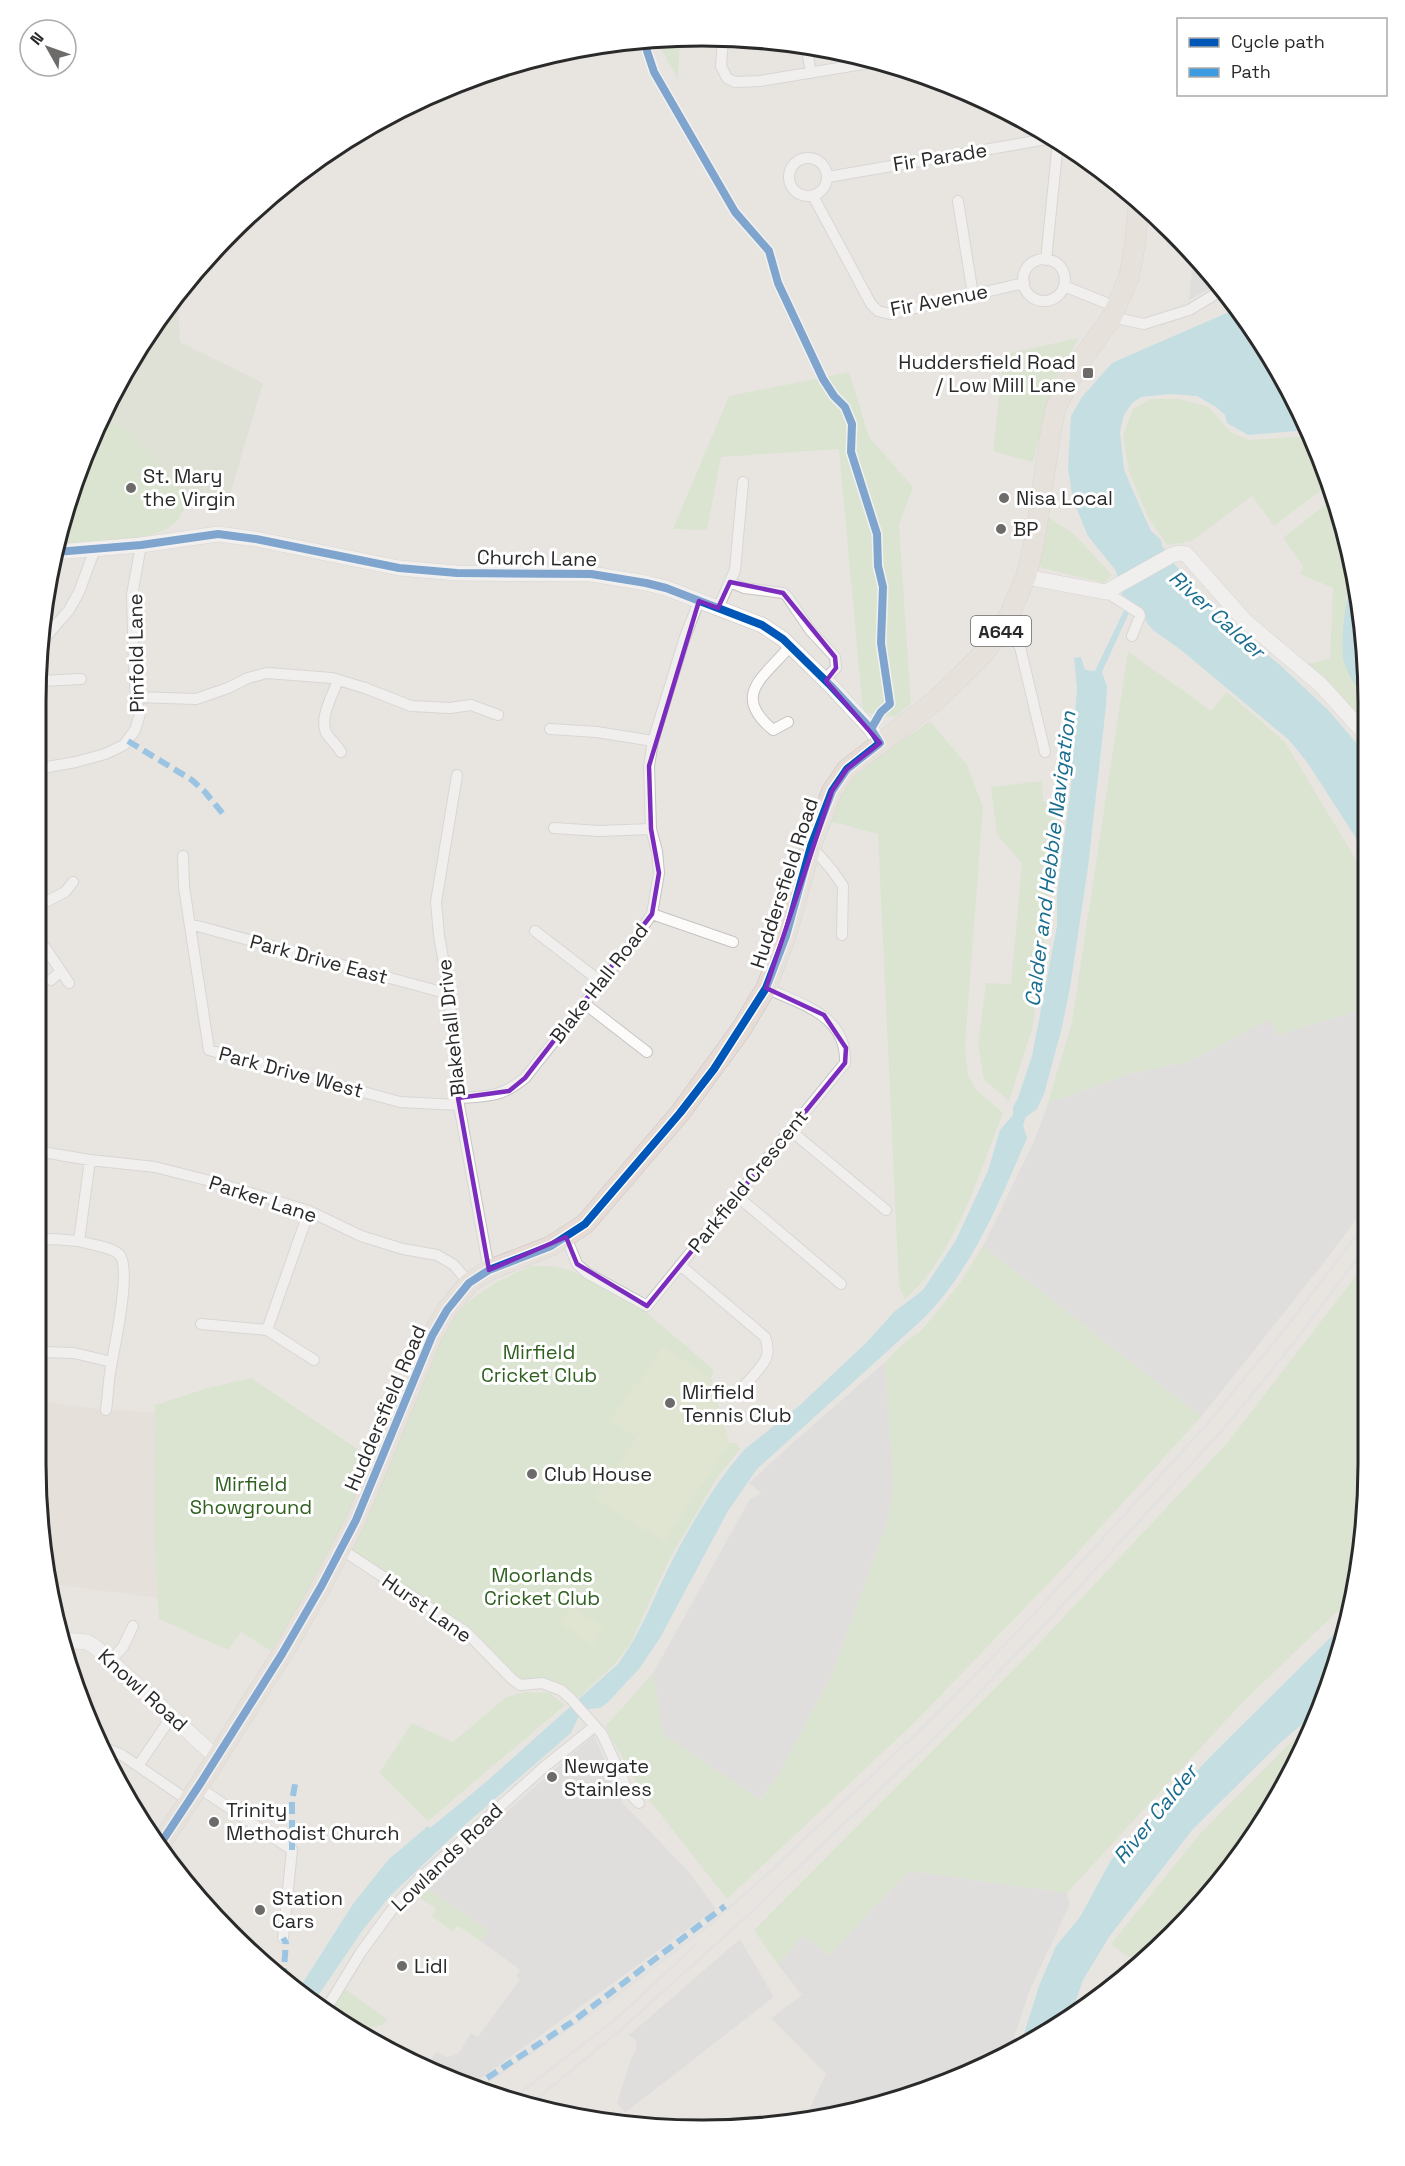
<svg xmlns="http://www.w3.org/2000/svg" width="1405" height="2166" font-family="'Space Grotesk',sans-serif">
	<rect width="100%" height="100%" fill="#e8e5e1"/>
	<path fill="#d8d6d8" d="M1193,256L1219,284L1189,300Z
		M1366,1008L1365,1208L1322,1265L1201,1417L983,1246L1034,1141L1048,1103L1130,1074L1190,1061L1271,1018L1278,1035Z
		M885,1362L893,1483L889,1517L833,1672L782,1769L759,1801L663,1734L653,1673L750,1499L761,1493L749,1483L788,1447Z
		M594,1735L622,1802L688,1871L716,1909L470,2086L425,2066L437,2052L446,2057L452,2056L459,2053L471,2033L478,2037L520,1979L516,1976L520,1970L481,1941L488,1931L425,1887L499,1818Z
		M909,1871L1067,1893L1070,1904L1029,1992L1010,2051L958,2079L875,2107L805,2121V2118L826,2074L771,2018L802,1995L778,1965L803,1935L829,1955Z
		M740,1939L774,1997L625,2113L617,2103L631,2059L636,2050V2041L629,2035Z"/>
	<path fill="#e2dbd0" d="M42,1401L106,1410L155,1412L154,1535L158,1598L50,1584L42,1551Z"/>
	<path fill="#cde1bd" d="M655,38H680L678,79Z
		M1079,338L1052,387L1033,462L993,451L1004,354Z
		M849,372L869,437L913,487L899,525L911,704L895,717L863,712L839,449L721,457L707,530L673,529L729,396Z
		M1150,399H1180L1209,407L1230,432L1249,440L1311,436L1329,484L1274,526L1252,496L1192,541L1167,545L1148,517L1129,472L1123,435L1133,409Z
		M100,420L124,427L191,495C187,502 184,510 180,517C165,538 131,538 108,543L102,541L96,545L57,548L71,489Z
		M1334,498L1346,530L1353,571L1346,598L1356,687L1367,699V725L1338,692L1308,664L1330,659L1333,588L1300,574L1303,566L1283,538Z
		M1046,516L1074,534L1112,575L1104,583L1039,567Z
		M1128,651L1211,711L1227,692L1285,742L1367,878L1366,1008L1278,1035L1270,1019L1190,1061L1130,1074L1048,1103L1072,1022Z
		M930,721L967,765L983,807L965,1046L968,1076L977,1091L1003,1113C978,1175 956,1255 905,1299L899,1286L878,834L829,821L840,792L857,772Z
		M1042,781L1043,801L1062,805L1033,1025L1009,1101L984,1080L978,1044L986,983L1011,984L1022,863L997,835L991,787Z
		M983,1246L1201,1417L1067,1564L915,1722L727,1899L639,1787L605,1727L653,1673L663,1734L760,1800L782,1769L833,1672L889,1517L893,1483L885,1362L907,1340L921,1331L960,1283Z
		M1365,1264L1363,1551L1356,1583L1346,1603L1241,1704L1067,1893L909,1871L829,1955L803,1935L778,1965L754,1930L1029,1654L1228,1442Z
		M531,1266H552L570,1270L645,1311L714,1370L711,1378L663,1347L637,1386L635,1384L611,1420L636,1438L595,1499L664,1541L729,1443H736L740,1449L717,1478L670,1558L630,1644L614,1665L579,1697L561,1687L521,1682L486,1646L346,1548L441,1339C447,1330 452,1320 459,1312C479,1290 504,1278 531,1266Z
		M251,1378L374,1460L335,1546L279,1656L241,1632L228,1650L159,1619L154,1535L155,1405L208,1388Z
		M524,1692L550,1693L565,1705L428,1821L379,1773L412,1723L453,1742L505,1698Z
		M1316,1719L1300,1758L1204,1903L1136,1962L1111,1944L1199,1835L1287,1746Z
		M425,1887L489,1931L481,1941L458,1926L453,1932L432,1916L436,1909L418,1896Z
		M345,1989L387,2019L383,2025L355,2031L330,2014Z"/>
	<path fill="#d5dbc9" d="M178,298L180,342L263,383L226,508L193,492L191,495L124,427L100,420L105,408Z"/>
	<path fill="#d6e4bb" d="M663,1347L711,1378L729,1443L664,1541L595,1499L636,1438L610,1420L634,1384L637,1385Z
		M571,1606L605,1628L593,1645L560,1623Z"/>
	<path fill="#9bd4e3" d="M1238,308L1288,387L1286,389L1300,408L1309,430L1248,435L1227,423L1225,415L1216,407L1197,396L1170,394L1141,397L1132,403L1124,415L1120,432L1124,469L1133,491L1151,531L1161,540L1162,546L1175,565L1195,585L1196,593L1211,609L1280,665L1328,710L1365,753L1367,758V860L1354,835L1307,762L1289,740L1181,650L1153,630L1147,623L1141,608L1133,604L1102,672L1107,687L1106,706L1088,867L1070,988L1061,1031L1044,1094L1037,1109L1026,1117L1023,1125L1027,1138C999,1202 973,1268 924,1318L757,1469L728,1511L660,1638L639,1669L608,1702L600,1708L589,1709L578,1718L571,1733L467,1823L390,1896L362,1931L313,2003L297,1992L353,1904L388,1860L428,1826L430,1828L486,1782L618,1664C642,1632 654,1596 672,1561C691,1524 717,1480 745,1449L800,1405L866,1343L894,1312L923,1290L956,1240L988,1171L1000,1130L1013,1115V1107L1018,1098L1032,1056L1057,926V895L1071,786L1074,734H1069V729H1074L1077,688L1074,658L1081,657L1085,670L1095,671L1128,602L1123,597L1116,571L1088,536L1073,500L1068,469L1071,416L1082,397L1112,363Z
		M1353,571L1368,659L1367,699C1357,688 1344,671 1343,655C1341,629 1347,595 1353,571Z
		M1347,1621L1334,1677L1321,1708L1280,1743L1193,1829L1109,1937L1083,1980L1069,2020L1020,2046L1039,1986L1056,1946L1080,1917L1111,1860L1212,1755Z"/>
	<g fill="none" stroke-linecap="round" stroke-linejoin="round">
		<g stroke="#c4c4c3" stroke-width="12">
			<path id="street" d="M723,40L721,66L727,78L735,82L760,81L875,62
				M809,46L808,56L811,73
				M789 177a19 19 0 1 1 38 0a19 19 0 1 1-38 0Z
				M828,177L1053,138
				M813,196L871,304L878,311L890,314L1024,283
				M958,201L973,295
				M1023 280a21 21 0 1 1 42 0a21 21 0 1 1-42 0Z
				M1046,260L1058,141
				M1064,286L1116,307
				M1112,317L1144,324L1189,310L1224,289
				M730,582L744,588L783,593L787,596L810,630L835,657L836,668L824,680
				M1106,592L1139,613L1140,616L1132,636
				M718,608L735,570L743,482
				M1004,627L1020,647L1045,752
				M42,641L69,610L79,592L95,549
				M338,680C333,695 316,722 329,737C334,743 337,745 341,752
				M42,681L81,679
				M136,697L196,699L228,688L248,678L267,673L332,678L365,688L411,706L450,708L471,705L498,715
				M788,722L773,730C730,694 765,677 790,646
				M550,729L597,732L653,741
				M42,768L76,762L105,754L124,745L135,730L140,714L136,697L134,670L132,595L141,545
				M457,775L436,902L439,935L449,994L459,1105L489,1270
				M554,828L599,831L651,829
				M811,846L832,870L843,886L842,935
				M183,856L184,887L209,1050L400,1102L459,1105
				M42,904L65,892L73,882
				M652,914L733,942
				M190,924L449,994
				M535,931L601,982
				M42,943L69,983
				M51,980L61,971
				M585,1004L647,1052
				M458,1098C489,1096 500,1098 525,1078L629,947L652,914L659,873L657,851L651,829L649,766L653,741L685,637L699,601
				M790,1130L886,1210
				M42,1152L90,1160L155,1167L218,1183L309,1211L361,1236L403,1249L437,1255L454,1265L469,1283
				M90,1160L79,1241C91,1245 109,1246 119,1254C133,1268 113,1352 110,1373C108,1385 108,1397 106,1410
				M737,1196L841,1284
				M309,1211L267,1330L314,1360
				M566,1237L577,1264L587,1273L647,1306L845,1063C847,1015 802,1005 766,988
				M42,1240L53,1239L79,1241
				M680,1265L765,1337C774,1359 759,1368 746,1384
				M201,1324L267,1330
				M42,1352L74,1353L112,1362
				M341,1549L466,1632L512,1679L520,1685L542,1683L561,1690L571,1699L602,1734L629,1793L639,1803
				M110,1661L123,1647L133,1626
				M107,1749L122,1755L189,1801
				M138,1766L172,1716
				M198,1787L292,1850L283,1938
				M325,2011L361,1952L391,1911L418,1880L543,1768L595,1726"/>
		</g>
		<g stroke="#c4c4c3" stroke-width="16">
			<path id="secondary" d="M56,552L141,545L218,534L256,539L399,568L457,573L591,574L646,583L666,588L762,625L783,639L831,686L871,729L880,743
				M1026,577L1106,592L1172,555L1179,553L1186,554L1245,621L1321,685L1367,736
				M63,1640L87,1642L94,1646L216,1757"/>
		</g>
		<g stroke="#c4c3c2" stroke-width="21">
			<path id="highway" d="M159,1846L200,1784L282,1654L322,1585L356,1520L432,1336L447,1310L469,1283L489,1270L551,1246L585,1224L680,1113L740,1031L766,988L786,936L811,846L832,791L847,769L935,701L958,679L985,652L1004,627L1026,577L1035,539L1050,437L1056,407L1077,366L1112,317L1129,277L1135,245L1139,199"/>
		</g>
		<use href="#street" stroke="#fcfbfa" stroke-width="10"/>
		<use href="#secondary" stroke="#fcfbfa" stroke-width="15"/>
		<use href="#highway" stroke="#e7dcd5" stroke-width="20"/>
		<path stroke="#deddde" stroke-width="3" d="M477,2089L605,2004L704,1929L762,1879L919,1731L1023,1626L1208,1423L1288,1325L1365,1224
			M512,2099L617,2018L696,1945
			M532,2103L625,2026L746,1917L937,1735L1039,1631L1226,1426L1289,1349L1365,1248"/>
		<path stroke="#3d9ce1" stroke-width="6" stroke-dasharray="12 6" stroke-linecap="butt" d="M128,741L192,780L205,792L224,815
			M292,1850V1801L296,1779
			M283,1980L286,1943L283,1938
			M472,2088L572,2022L725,1906"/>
		<g stroke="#fff" stroke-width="11">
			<path id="cycleway" d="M648,39L647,51L654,72L735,212L769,251L778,283L823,379L834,396L845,407L852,424L851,452L877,534L878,566L883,587L881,643L890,704L881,712L871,729
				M56,552L141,545L218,534L256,539L399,568L457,573L591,574L646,583L666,588L762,625L783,639L831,686L871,729L880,743L847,769L832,791L811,846L786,936L766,988L714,1069L680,1113L585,1224L551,1246L489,1270L469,1283L447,1310L432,1336L356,1520L322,1585L282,1654L200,1784L159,1846"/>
		</g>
		<use href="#cycleway" stroke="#0057b8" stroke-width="8"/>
	</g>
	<path d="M0 0H1405V2166H0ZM730,582L783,593L835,657L836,668L826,681L880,743L847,769L832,791L766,988L824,1015L846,1048L845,1063L647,1306L577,1264L566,1237L489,1270L458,1098L509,1091L525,1078L652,914L659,873L651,829L649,766L699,601L718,608Z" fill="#e8e5e1" fill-opacity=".55" fill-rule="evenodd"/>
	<path fill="none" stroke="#7b2cbf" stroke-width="4.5" stroke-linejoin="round" d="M730,582L783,593L835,657L836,668L826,681L880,743L847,769L832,791L766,988L824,1015L846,1048L845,1063L647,1306L577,1264L566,1237L489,1270L458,1098L509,1091L525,1078L652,914L659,873L651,829L649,766L699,601L718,608Z"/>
	<g fill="#6c6b6a" stroke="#fff" stroke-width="2">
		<rect x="1082" y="367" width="12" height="12" rx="3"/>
		<circle cx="131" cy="488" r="6"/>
		<circle cx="1004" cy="498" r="6"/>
		<circle cx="1001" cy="529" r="6"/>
		<circle cx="670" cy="1403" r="6"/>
		<circle cx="532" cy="1474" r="6"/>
		<circle cx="552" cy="1777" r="6"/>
		<circle cx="214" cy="1822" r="6"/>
		<circle cx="260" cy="1910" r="6"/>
		<circle cx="402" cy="1966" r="6"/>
	</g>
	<g text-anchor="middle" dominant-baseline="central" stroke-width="6" stroke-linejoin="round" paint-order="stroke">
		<rect fill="#fff" stroke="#6a6a6a" stroke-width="1.5" x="971" y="616" width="60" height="30" rx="4.5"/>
		<g font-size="18" font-weight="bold" fill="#2a2a2a">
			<text x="1001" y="631">A644</text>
		</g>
		<g font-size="20" fill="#2a2a2a" stroke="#fff">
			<text transform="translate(940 157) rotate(-9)">Fir Parade</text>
			<text transform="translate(939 300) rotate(-11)">Fir Avenue</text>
			<text transform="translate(537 558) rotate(1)">Church Lane</text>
			<text transform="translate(136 653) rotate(-91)">Pinfold Lane</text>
			<text transform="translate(784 883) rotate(-72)">Huddersfield Road</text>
			<text transform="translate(319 959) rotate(15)">Park Drive East</text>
			<text transform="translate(599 983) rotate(-52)">Blake Hall Road</text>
			<text transform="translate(451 1028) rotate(-96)">Blakehall Drive</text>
			<text transform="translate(291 1072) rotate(15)">Park Drive West</text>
			<text transform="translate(748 1181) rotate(-51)">Parkfield Crescent</text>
			<text transform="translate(263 1199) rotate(18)">Parker Lane</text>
			<text transform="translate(385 1408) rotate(-67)">Huddersfield Road</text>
			<text transform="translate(427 1608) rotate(35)">Hurst Lane</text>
			<text transform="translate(143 1690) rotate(42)">Knowl Road</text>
			<text transform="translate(447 1857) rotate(-44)">Lowlands Road</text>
		</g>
		<g font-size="20" fill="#2a2a2a" stroke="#fff" text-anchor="start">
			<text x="1076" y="362" text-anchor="end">Huddersfield Road<tspan x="1076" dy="23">/ Low Mill Lane</tspan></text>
			<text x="143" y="476">St. Mary<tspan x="143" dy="23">the Virgin</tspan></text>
			<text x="1016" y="498">Nisa Local</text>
			<text x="1013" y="529">BP</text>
			<text x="682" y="1392">Mirfield<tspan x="682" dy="23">Tennis Club</tspan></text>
			<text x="544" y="1474">Club House</text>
			<text x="564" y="1766">Newgate<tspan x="564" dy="23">Stainless</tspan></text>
			<text x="226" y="1810">Trinity<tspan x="226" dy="23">Methodist Church</tspan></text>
			<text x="272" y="1898">Station<tspan x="272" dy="23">Cars</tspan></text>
			<text x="414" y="1966">Lidl</text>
		</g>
		<g font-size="20" fill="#316121" stroke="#fff">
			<text x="539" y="1352">Mirfield<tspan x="539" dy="23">Cricket Club</tspan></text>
			<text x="251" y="1484">Mirfield<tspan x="251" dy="23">Showground</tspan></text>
			<text x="542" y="1575">Moorlands<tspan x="542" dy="23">Cricket Club</tspan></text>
		</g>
		<g font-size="21" font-style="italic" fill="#196d8f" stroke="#fff">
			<text transform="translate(1217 614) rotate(42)">River Calder</text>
			<text transform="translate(1050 859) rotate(-83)">Calder and Hebble Navigation</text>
			<text transform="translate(1155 1814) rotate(-51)">River Calder</text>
		</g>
	</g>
	<path d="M0 0H1405V2166H0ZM702 46H702A656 656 0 0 1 1358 702V1464A656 656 0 0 1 702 2120H702A656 656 0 0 1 46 1464V702A656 656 0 0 1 702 46Z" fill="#fff" fill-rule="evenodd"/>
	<path fill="none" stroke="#2a2a2a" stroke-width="3" d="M702 46H702A656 656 0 0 1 1358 702V1464A656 656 0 0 1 702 2120H702A656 656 0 0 1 46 1464V702A656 656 0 0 1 702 46Z"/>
	<rect x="1177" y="18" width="210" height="78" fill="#ffffff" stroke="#aaaaaa" stroke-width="1.5"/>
	<rect x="1189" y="38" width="30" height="9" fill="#0057b8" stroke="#aaaaaa" stroke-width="1.5"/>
	<text x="1231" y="48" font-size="18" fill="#2a2a2a">Cycle path</text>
	<rect x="1189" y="68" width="30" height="9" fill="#3d9ce1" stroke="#aaaaaa" stroke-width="1.5"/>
	<text x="1231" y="78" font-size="18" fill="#2a2a2a">Path</text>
	<g transform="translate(48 48) rotate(310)"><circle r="28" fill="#ffffff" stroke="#aaaaaa" stroke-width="1.5"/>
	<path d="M0-4.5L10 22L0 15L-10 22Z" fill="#6c6b6a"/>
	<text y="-9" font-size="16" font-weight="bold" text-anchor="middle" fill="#2a2a2a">N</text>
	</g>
</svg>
